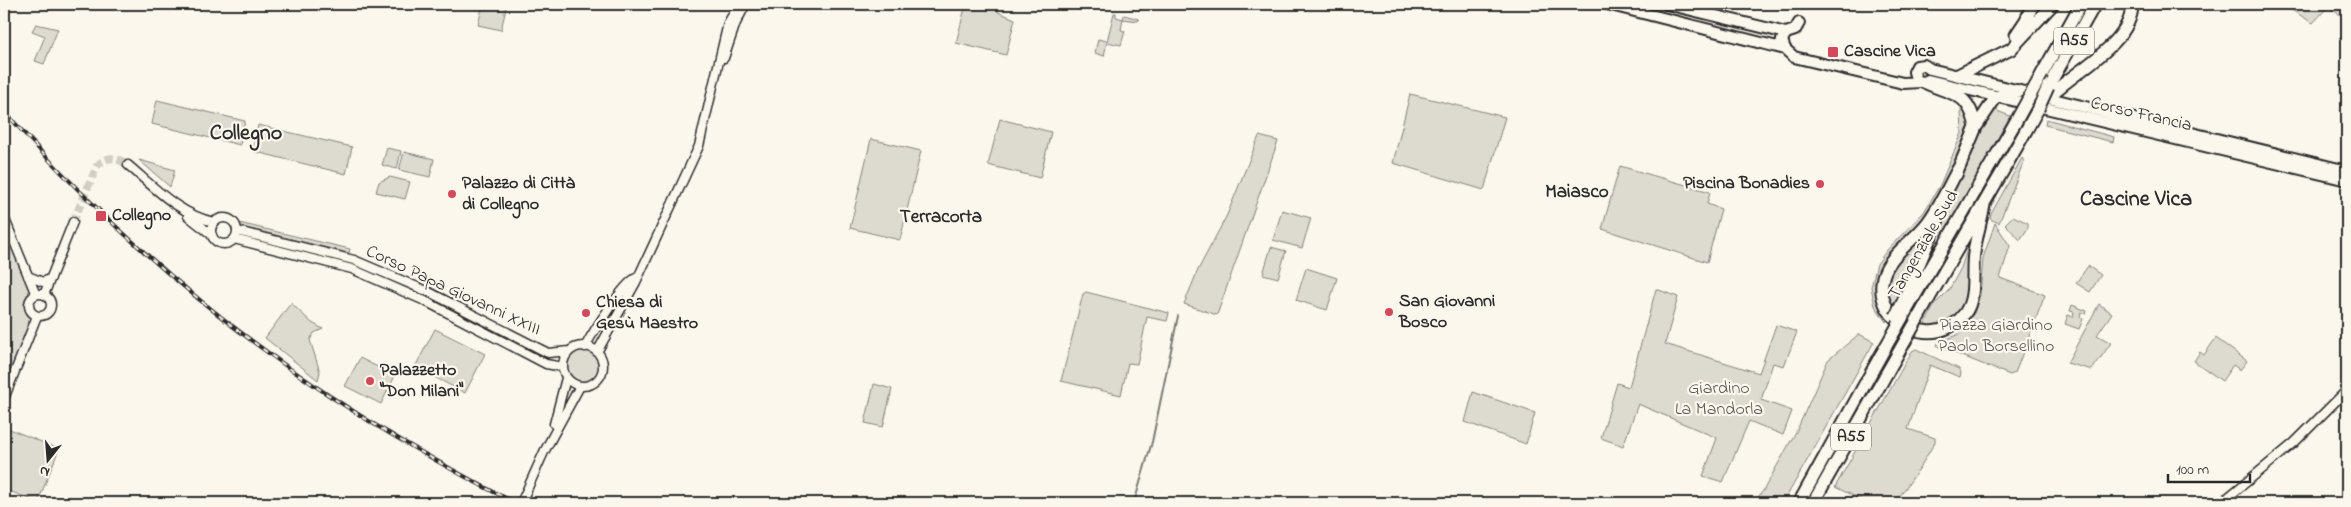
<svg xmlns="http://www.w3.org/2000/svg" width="2351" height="507" font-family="'Indie Flower',sans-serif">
	<rect width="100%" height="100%" fill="#fbf7ec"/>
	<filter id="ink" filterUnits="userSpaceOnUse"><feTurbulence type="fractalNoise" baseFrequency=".02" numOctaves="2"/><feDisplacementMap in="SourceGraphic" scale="10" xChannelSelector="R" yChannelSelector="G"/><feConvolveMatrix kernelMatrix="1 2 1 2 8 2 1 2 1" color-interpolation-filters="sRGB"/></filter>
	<g filter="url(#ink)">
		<path fill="#dddad0" stroke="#84827e" d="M483,4H507L501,30L478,25Z
			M966,4H994L993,7L998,9V12L1015,19L1006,55L956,43Z
			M2291,4H2347V19L2328,7L2313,23L2288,8Z
			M1114,13H1116V17L1123,19L1124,15L1139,19L1138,21L1123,19L1121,30L1125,31L1121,45L1107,42L1104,56L1095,53L1098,39L1107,41Z
			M36,24L58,29L44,64L35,61L45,36L32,31Z
			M1410,94L1505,117L1484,190L1393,163Z
			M157,100L245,121L240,145L152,124Z
			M1964,105L1973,129L1937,203L1884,267L1888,317L1886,322L1875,306L1871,287L1877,264L1887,250L1924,212L1940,185L1962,133L1961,109Z
			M1997,106V111L2010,116L1918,283C1928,250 1942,220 1955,188C1966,163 1977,124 1997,106Z
			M1000,119L1051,132L1040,178L988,165Z
			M2046,119L2114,137L2113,142L2045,125Z
			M258,125L352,147L346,174L252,151Z
			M1259,136L1278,141L1217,315L1184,304L1198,270L1227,215Z
			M871,139L921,151L900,240L850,228Z
			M387,148L401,151L397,169L382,165Z
			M404,152L434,159L430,177L399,170Z
			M2022,158L2024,161L1999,223L1990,219L1991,214Z
			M139,160L175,170L170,187Z
			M1620,166L1710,192L1707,204L1721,209L1707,262L1602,229Z
			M390,177L410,182L405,199L376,192L379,182Z
			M1282,210L1311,218L1302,248L1273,240Z
			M2013,216L2028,223V228L2020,240L2005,224Z
			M239,223L350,249L349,253L242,227Z
			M1995,223L2010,246L2000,278L2045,295L2015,373L2010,375L1937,346L1938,343L1959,334L1974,313L1980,295L1983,258Z
			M4,227L30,289L24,306L30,325L4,390Z
			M1931,228L1893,310C1873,274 1908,250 1931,228Z
			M1970,240C1973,264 1971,307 1950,322C1944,327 1931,327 1923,328L1935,304L1949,290L1961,268Z
			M1271,247L1286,251L1278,278L1263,274Z
			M2088,266L2101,275L2090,292L2076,283Z
			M1306,268L1337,278L1327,310L1296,300Z
			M1656,289L1678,297L1665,344L1759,373L1776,325L1797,332L1784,366L1773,363L1761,400L1792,411L1783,435L1749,421L1723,482L1703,476L1717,438L1638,404L1623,446L1601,438L1617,383L1629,387Z
			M1086,292L1169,313L1167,321L1147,317L1137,364L1128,363L1121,395L1061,381L1083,294Z
			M291,303L312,323L323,329L314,333L310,340L320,372L318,380L265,338Z
			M2099,304L2112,313L2097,335L2111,343L2092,370L2067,363Z
			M2072,305L2087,311L2086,314L2081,312L2080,316L2083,319L2079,329L2065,324L2068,315L2073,317L2074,312L2070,311Z
			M435,329L485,354L465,393L415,367Z
			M1859,334L1874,342L1783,503H1753L1763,491L1797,430L1828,360Z
			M2216,338L2247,361L2240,370L2233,365L2222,381L2194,361L2200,352L2204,355Z
			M1916,349L1959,369L1961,373L1960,377L1957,376L1930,365L1908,429L1935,438V442L1919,469L1895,503H1868L1835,487L1912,351Z
			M565 366a17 17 0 1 1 34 0a17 17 0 1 1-34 0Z
			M360,358L395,376L381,404L345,386Z
			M874,384L892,389L883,427L865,423Z
			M1473,392L1535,413L1526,444L1465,422Z
			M7,428L59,449L38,502L4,489V437Z"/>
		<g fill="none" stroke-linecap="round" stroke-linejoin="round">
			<path stroke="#7b7a75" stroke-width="2" d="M1134,503L1152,442L1178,316"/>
			<path stroke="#d1cec5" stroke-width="8" stroke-dasharray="8 4" stroke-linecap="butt" d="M73,222L97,166C107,155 117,157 128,165"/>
			<g stroke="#2b2b2b" stroke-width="11">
				<path id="tertiary" d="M748,4H760
					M724,58L736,23L746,4
					M128,165C154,187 180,215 214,222
					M188,216L212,235
					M4,217L36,295
					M211 231a13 13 0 1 1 26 0a13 13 0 1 1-26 0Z
					M237,231L354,260L429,292L548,353L569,351
					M234,239L352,269L425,301L546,364L563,367
					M28,276L43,282L51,278
					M29 305a11 11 0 1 1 22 0a11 11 0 1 1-22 0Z
					M44,295L73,222
					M563 366a20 20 0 1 1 40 0a20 20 0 1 1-40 0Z
					M585,347C593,332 623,284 636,278
					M597,352L636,282L699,146L728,23L739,4
					M4,399L37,316
					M554,424L566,378
					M521,503L544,452L580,386
					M2221,503L2294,443L2347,390"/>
			</g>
			<g stroke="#2b2b2b" stroke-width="14">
				<path id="primary" d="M1607,4L1785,49
					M1667,4L1786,33
					M1799,23L1795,30L1786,33L1782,40L1785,49L1794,57L1903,83L1921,82
					M1928,80L2347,180
					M1921,82L1916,79L1914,72L1917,66L1924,65L1930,69L2347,171"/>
			</g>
			<g stroke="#2b2b2b" stroke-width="15">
				<path id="motorway" d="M2016,35L2026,20L2033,4
					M2042,74L2081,4
					M1958,75L2011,49L2053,4
					M1924,82C1953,96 1968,90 1976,127
					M2048,87L2095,4
					M2054,92C2079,69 2133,41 2132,4
					M1958,169C1949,186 1940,206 1928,222C1915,240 1889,254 1883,277C1872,325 1938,352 1965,313C1977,296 1971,272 1974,253C1976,237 1981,221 1984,205
					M1956,175L1976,127L1996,97L2018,91
					M1906,295L1942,210
					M1913,299L2015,123
					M1917,320C1956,249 1999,180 2038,109
					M1799,503L1881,355
					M1813,503L1888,371"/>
			</g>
			<use href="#tertiary" stroke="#fbf7ec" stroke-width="8"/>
			<use href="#primary" stroke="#fbf7ec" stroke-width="10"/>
			<use href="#motorway" stroke="#fbf7ec" stroke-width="11"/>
			<g stroke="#2b2b2b" stroke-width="4">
				<path id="rail" d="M4,111C123,245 260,360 416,449C449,468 482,487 516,503"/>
			</g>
			<use href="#rail" stroke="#fbf7ec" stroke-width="2" stroke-dasharray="5.5" stroke-linecap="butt"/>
			<g stroke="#2b2b2b" stroke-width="15" stroke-linecap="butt">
				<path id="motorway-bridge" d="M2038,109L2048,87
					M2015,123L2042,74
					M1896,316L1906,295
					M1881,355L1913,299
					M1888,371L1917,320"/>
			</g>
			<use href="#motorway-bridge" stroke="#fbf7ec" stroke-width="11"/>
		</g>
	</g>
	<g fill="#d1495b" stroke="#fbf7ec" stroke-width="2">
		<rect x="1827" y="46" width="12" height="12" rx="2.5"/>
		<circle cx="1820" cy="184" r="5"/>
		<circle cx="452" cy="194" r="5"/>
		<rect x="95" y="210" width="12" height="12" rx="2.5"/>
		<circle cx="1389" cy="312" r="5"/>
		<circle cx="586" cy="313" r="5"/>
		<circle cx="370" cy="381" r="5"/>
	</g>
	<g text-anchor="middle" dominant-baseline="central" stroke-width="4.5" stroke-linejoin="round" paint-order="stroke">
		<g fill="#fbf7ec" stroke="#696865" stroke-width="1">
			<rect x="2054" y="27.5" width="40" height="27" rx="4"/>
			<rect x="1831" y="423.5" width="40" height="27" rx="4"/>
		</g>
		<g font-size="16" font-weight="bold" fill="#2b2b2b">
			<text x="2074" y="41">A55</text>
			<text x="1851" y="437">A55</text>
		</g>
		<g font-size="18" font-weight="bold" fill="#2b2b2b" stroke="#fbf7ec" text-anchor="start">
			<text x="1844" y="52">Cascine Vica</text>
			<text x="462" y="184">Palazzo di Città<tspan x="462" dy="21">di Collegno</tspan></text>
			<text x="1810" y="184" text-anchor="end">Piscina Bonadies</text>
			<text x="112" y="216">Collegno</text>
			<text x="1399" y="302">San Giovanni<tspan x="1399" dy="21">Bosco</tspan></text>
			<text x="596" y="303">Chiesa di<tspan x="596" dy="21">Gesù Maestro</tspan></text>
			<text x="380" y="371">Palazzetto<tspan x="380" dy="21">"Don Milani"</tspan></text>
		</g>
		<g font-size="18" fill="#2b2b2b" stroke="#fbf7ec">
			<text transform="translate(2141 115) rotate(13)">Corso Francia</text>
			<text transform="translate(1924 245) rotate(-60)">Tangenziale Sud</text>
			<text transform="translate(453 291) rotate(25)">Corso Papa Giovanni XXIII</text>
		</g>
		<g font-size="18" fill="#585754" stroke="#fbf7ec">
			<text x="1996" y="326">Piazza Giardino<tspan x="1996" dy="21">Paolo Borsellino</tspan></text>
			<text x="1719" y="389">Giardino<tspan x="1719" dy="21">La Mandorla</tspan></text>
		</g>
		<g font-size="19" font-weight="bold" fill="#2b2b2b" stroke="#fbf7ec">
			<text x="1577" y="192">Maiasco</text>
			<text x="941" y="217">Terracorta</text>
		</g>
		<g font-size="22" font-weight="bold" fill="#2b2b2b" stroke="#fbf7ec">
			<text x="246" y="134">Collegno</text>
			<text x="2136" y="200">Cascine Vica</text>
		</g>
	</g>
	<rect width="2351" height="507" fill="none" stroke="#fbf7ec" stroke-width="20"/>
	<rect x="10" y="10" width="2331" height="487" fill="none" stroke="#2b2b2b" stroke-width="2" filter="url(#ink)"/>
	<g transform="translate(48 460) rotate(197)" stroke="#fbf7ec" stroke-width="4" paint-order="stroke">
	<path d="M0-4L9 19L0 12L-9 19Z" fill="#2b2b2b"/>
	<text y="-8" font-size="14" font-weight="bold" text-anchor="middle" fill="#2b2b2b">N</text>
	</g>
	<path d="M2168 474v8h82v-8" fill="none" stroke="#2b2b2b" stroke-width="2.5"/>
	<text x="2176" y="474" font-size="15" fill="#2b2b2b" stroke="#fbf7ec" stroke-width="4" paint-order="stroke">100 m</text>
</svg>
